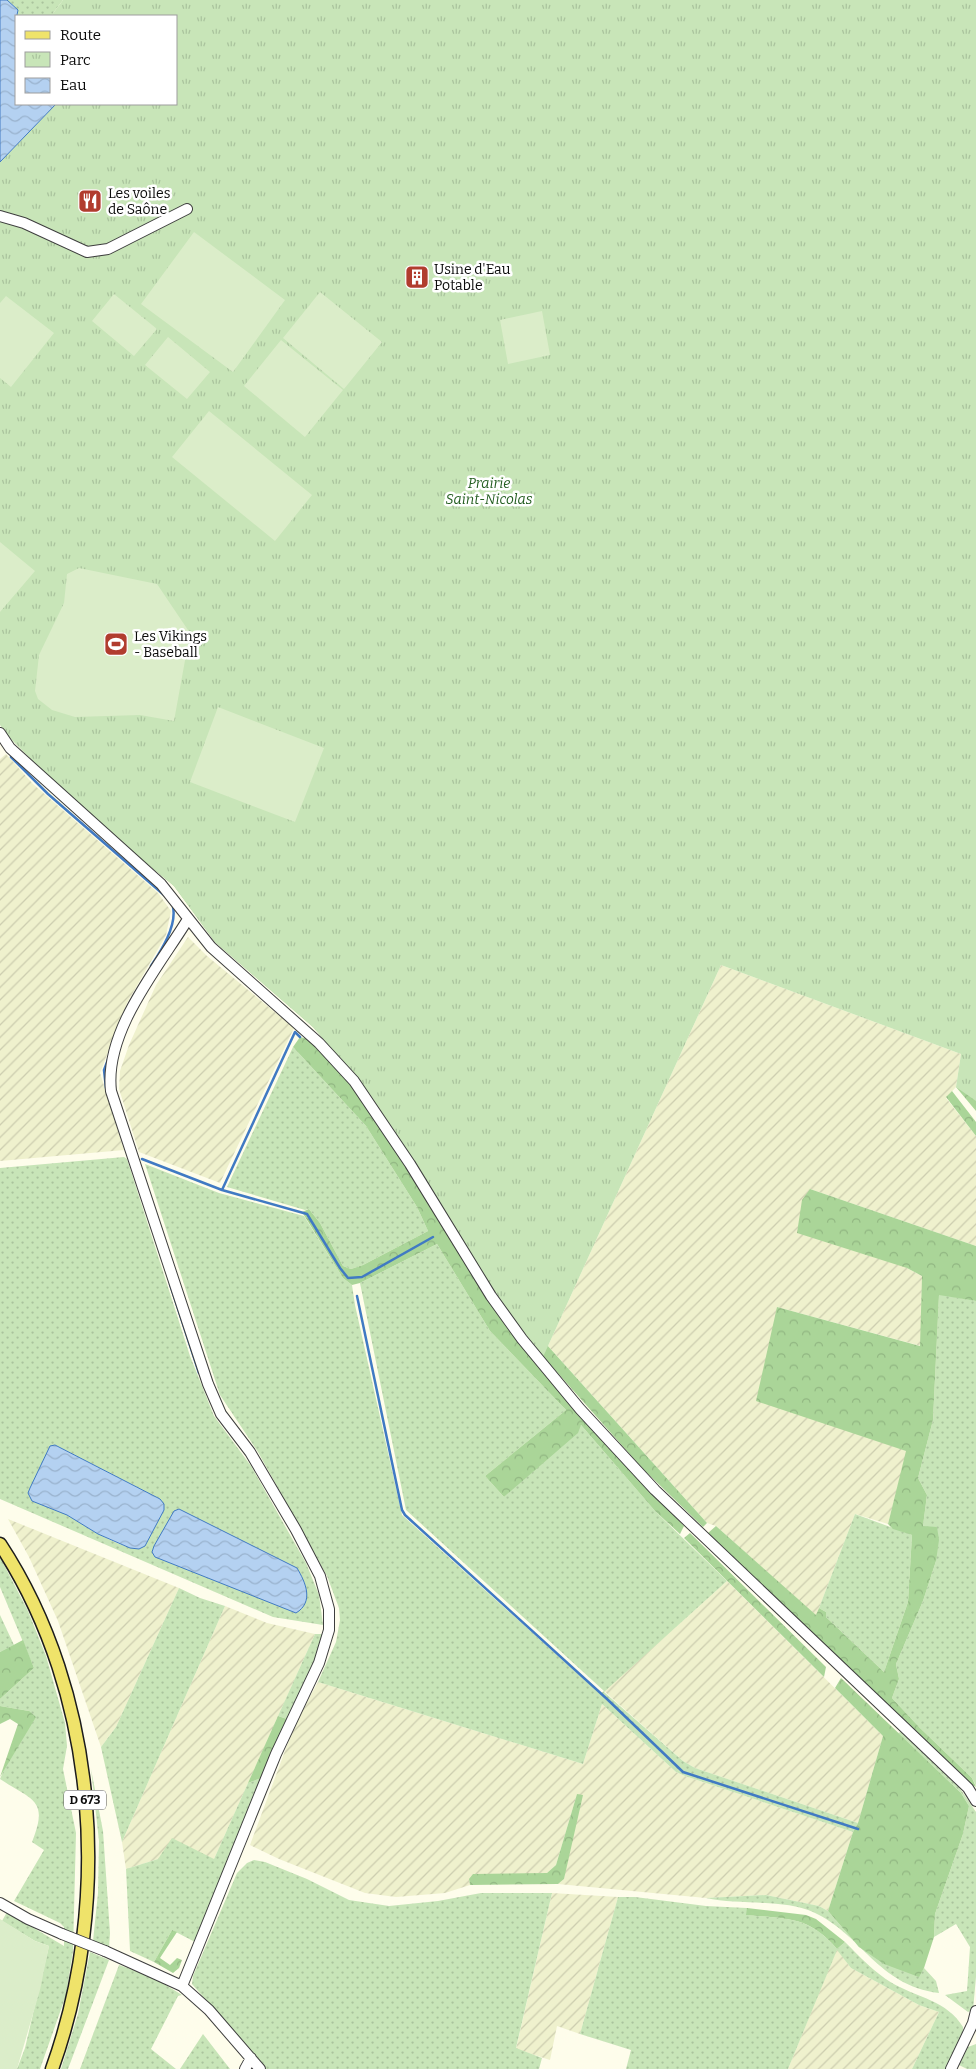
<svg xmlns="http://www.w3.org/2000/svg" width="976" height="2069" font-family="Bitter,serif">
	<defs>
		<pattern id="farmland-furrows" width="10" height="10" patternUnits="userSpaceOnUse" patternTransform="scale(1.25)"><rect width="10" height="10" fill="#eff1cd"/><path d="M-1 1l2-2M0 10L10 0M9 11l2-2" fill="none" stroke="#cccdaf"/></pattern>
		<pattern id="grass-dots" width="8" height="8" patternUnits="userSpaceOnUse" patternTransform="scale(1.25)"><rect width="8" height="8" fill="#c8e5b8"/><path d="M2 2h.1M6 6h.1" fill="none" stroke="#aac39d" stroke-width="1.8" stroke-linecap="round"/></pattern>
		<pattern id="forest-crowns" width="20" height="18" patternUnits="userSpaceOnUse" patternTransform="scale(1.25)"><rect width="20" height="18" fill="#aad598"/><path d="M2 6a3 3 0 1 1 6 0M12 15a3 3 0 1 1 6 0" fill="none" stroke="#91b682"/></pattern>
		<pattern id="park-tufts" width="24" height="20" patternUnits="userSpaceOnUse" patternTransform="scale(1.25)"><rect width="24" height="20" fill="#c8e5b8"/><path d="M3 7l-1-3M5 7V3M7 7l1-3M15 17l-1-3M17 17v-4M19 17l1-3" fill="none" stroke="#aac39d"/></pattern>
		<pattern id="water-waves" width="16" height="10" patternUnits="userSpaceOnUse" patternTransform="scale(1.25)"><rect width="16" height="10" fill="#b4d1f1"/><path d="M0 5q4-4 8 0t8 0" fill="none" stroke="#99b2cd"/></pattern>
	</defs>
	<rect width="100%" height="100%" fill="#fefdeb"/>
	<path fill="url(#farmland-furrows)" d="M6,754L33,784L158,893L171,911L166,935L127,1003L100,1073L124,1150L0,1161V759Z
		M188,937L207,956L294,1028L220,1183L139,1152L119,1089L120,1071L129,1045L156,985Z
		M721,965L961,1054L956,1087L946,1098L976,1136V1246L810,1189L907,1268L922,1276L921,1346L777,1307L841,1428L907,1451L888,1524L855,1514L816,1616L716,1526L707,1523L548,1346Z
		M8,1519L179,1588L116,1727L101,1747L58,1621L29,1557Z
		M727,1581L883,1736L858,1823L695,1768L683,1761L604,1691Z
		M225,1606L267,1623L315,1634L214,1859H158L126,1869L122,1842Z
		M318,1682L583,1764L602,1704L676,1772L685,1776L853,1832L828,1911L819,1906L766,1895L706,1898L558,1884L564,1879L577,1794L556,1865L547,1873L469,1879L470,1885L445,1893L396,1897L365,1893L279,1859L250,1845L295,1724Z
		M552,1893L618,1897L580,2034L557,2026L550,2060L516,2049Z
		M837,1949L851,1968L919,2005L939,2012L912,2069H788Z"/>
	<path fill="url(#grass-dots)" fill-rule="evenodd" d="M7,0H63L51,16H17L18,10Z
		M293,1047L366,1126L417,1207L428,1231L363,1265L351,1269L343,1266L320,1223L309,1209L305,1210L227,1187Z
		M124,1157L127,1159L190,1356L214,1416L251,1466L306,1563L319,1595L323,1625L273,1617L0,1499V1168ZM55,1445L160,1499L139,1549C114,1546 89,1528 67,1515Z
		M145,1164L219,1193L304,1216L343,1278L352,1285L355,1305L402,1515L600,1694L604,1691L406,1510L360,1283L437,1244L490,1331L566,1410L485,1476L504,1497L581,1425L655,1511L727,1581L604,1692L683,1761L695,1768L858,1823L853,1832L685,1776L676,1772L602,1704L583,1764L318,1682L336,1642L340,1620L339,1608L327,1576L258,1452L220,1395Z
		M939,1294L976,1301V1786L972,1778L920,1728L892,1698L899,1679L896,1664L923,1601L936,1561L923,1526L927,1495L918,1478L933,1420Z
		M855,1514L912,1535L908,1602L884,1672L826,1617V1612L819,1608Z
		M0,1557L28,1611L46,1656L65,1723L67,1746L63,1769L76,1833L73,1951L66,1995L40,2069H17L25,2048L49,1946L35,1941L2,1921L7,1912L64,1946V1927L60,1923L14,1901L44,1850L32,1842C49,1799 33,1801 0,1779L29,1711L0,1706V1699L34,1668L0,1587Z
		M179,1588L200,1598L225,1606L122,1842L101,1747L116,1727Z
		M0,1615L14,1645L0,1652Z
		M315,1634H323L314,1661L287,1719L278,1716Z
		M901,1732L959,1787L976,1812V1977L973,2010L968,2012L945,1995L967,1991L970,1947L956,1924L934,1937L935,1914L963,1834L969,1806L961,1793L898,1733Z
		M91,1769L103,1831L110,1933L109,1948L93,1941L98,1893L99,1841Z
		M261,1778L195,1942L172,1930L154,1962L130,1951L126,1869L158,1859L172,1838L214,1859L248,1783Z
		M254,1860L265,1862L307,1879L349,1900L389,1906L438,1901L481,1893H552L516,2048L542,2058L539,2069H266L192,1984L193,1976L237,1873L247,1863Z
		M766,1895L819,1906L828,1911L859,1947L918,1976L924,1968L936,1981L939,1993C877,1985 863,1935 813,1912C784,1899 738,1905 706,1898Z
		M618,1897H635L706,1906L747,1908V1915C787,1919 809,1916 837,1949L845,1942C860,1957 874,1972 892,1983C916,1997 948,2001 963,2027V2035L946,2069H912L939,2012L919,2005L851,1968L837,1950L788,2069H626L631,2050L580,2034Z
		M90,1952L109,1960L68,2069H61L78,2014Z
		M119,1965L153,1977L182,1995L178,1996L151,2049L176,2069H80Z
		M203,2034L230,2069H180Z
		M976,2044V2069H967L959,2065L968,2047Z"/>
	<path fill="url(#forest-crowns)" d="M71,784L353,1053L538,1335L707,1523L703,1527L642,1468L524,1335L358,1079L313,1027L215,942L174,886L132,851Z
		M300,1037L308,1039L349,1083L401,1158L512,1334L574,1410L684,1526L680,1534L655,1511L581,1425L578,1433L504,1497L485,1476L566,1410L490,1331L437,1244L360,1283L352,1285L343,1278L302,1212L309,1209L320,1223L343,1266L351,1269L363,1265L428,1231L417,1207L366,1126L293,1047Z
		M956,1087L976,1091V1111Z
		M952,1091L976,1122V1136L946,1097Z
		M810,1189L976,1246V1301L939,1295L933,1420L918,1478L927,1495L923,1526L937,1527L939,1540L936,1561L923,1601L896,1664L899,1679L892,1698L920,1728L972,1778L976,1787L969,1783L708,1533L716,1526L816,1615L819,1608L826,1612V1617L884,1672L908,1602L912,1535L893,1529L888,1524L906,1451L756,1401L777,1307L920,1346L922,1276L907,1268L797,1233L802,1200Z
		M690,1533L826,1667L824,1677L684,1538Z
		M23,1640L34,1668L0,1699V1652Z
		M841,1678L961,1793L969,1806L963,1834L935,1914L934,1937L924,1968L919,1977L884,1964L859,1947L828,1911L853,1832L858,1823L883,1736L835,1688Z
		M0,1706L29,1711L36,1717L0,1777L18,1724L10,1719L0,1724Z
		M278,1716L287,1719L261,1778L248,1783Z
		M577,1794L583,1795L564,1879L558,1884L470,1885L469,1879L473,1874L547,1873L556,1865Z
		M747,1908L806,1915L816,1919L845,1942L837,1949C809,1916 787,1919 746,1915Z
		M172,1930L177,1932L160,1958L170,1965L177,1958L182,1960L179,1968L173,1973L154,1962Z"/>
	<path fill="url(#park-tufts)" d="M63,0H976V1101L956,1087L961,1054L721,965L543,1357L524,1335L495,1292L358,1079L313,1027L215,942L174,886L58,787L7,735L0,725V162L56,104H176V16H51Z"/>
	<path fill="#dbedc9" d="M194,232L285,300L233,372L141,304Z
		M320,292L382,342L344,389L283,338Z
		M114,294L157,329L134,356L92,321Z
		M6,296L54,333L11,387L0,378V303Z
		M542,311L550,355L508,364L500,320Z
		M168,337L210,372L187,399L145,365Z
		M281,340L343,390L305,437L244,386Z
		M209,411L312,495L275,541L172,457Z
		M0,542L35,571L0,612Z
		M79,568L157,584L190,633L174,721L140,715L75,717L52,710L38,699L35,691L39,655L64,603L67,574Z
		M218,707L324,748L295,822L190,782Z
		M0,1919L35,1941L49,1946L40,1990L17,2069H0Z"/>
	<path fill="url(#water-waves)" stroke="#407ac3" d="M0,0H7L18,10L16,20V104H56L0,162Z
		M55,1445L160,1499L164,1504V1510L145,1546L139,1549L130,1548L98,1534L67,1515L32,1501L28,1493L30,1488L50,1446Z
		M179,1509L297,1568C306,1583 314,1602 296,1613L155,1557L152,1552L154,1546L174,1511Z"/>
	<g fill="none" stroke-linecap="round" stroke-linejoin="round">
		<path stroke="#407ac3" stroke-width="2.5" d="M11,757L48,794L164,895
			M151,966C161,951 177,926 173,907
			M106,1088L104,1070L109,1057
			M142,1159L222,1190L307,1214L340,1268L348,1278L362,1277L433,1237
			M222,1190L295,1032L300,1037
			M170,1284L199,1373
			M357,1296L402,1510L405,1515L607,1699L683,1772L858,1829"/>
		<g stroke="#3e3e3e" stroke-width="12">
			<path id="minor" d="M0,216L24,223L87,252L108,249L187,209
				M0,733L10,748L161,884L211,947L319,1043L354,1081L410,1164L491,1296L522,1339L580,1409L655,1490L968,1788L976,1801
				M0,1903L28,1919L62,1934
				M105,1951L182,1986L209,2010L260,2069
				M182,1986L276,1754L319,1663L329,1630V1609L320,1576L296,1530L250,1452L221,1414L208,1384L111,1091C104,1031 158,968 188,919
				M245,2069L251,2058
				M951,2069L973,2023L976,2011"/>
		</g>
		<g stroke="#1c1c1c" stroke-width="15">
			<path id="major" d="M0,1544C99,1695 112,1902 52,2069"/>
		</g>
		<use href="#minor" stroke="#fff" stroke-width="10"/>
		<use href="#major" stroke="#efe36a" stroke-width="12"/>
		<g stroke="#3e3e3e" stroke-width="12" stroke-linecap="butt">
			<path id="minor-bridge" d="M62,1934L105,1951"/>
		</g>
		<use href="#minor-bridge" stroke="#fff" stroke-width="10"/>
	</g>
	<defs>
		<g id="restaurant-square" transform="scale(1.25)"><rect x="-9" y="-9" width="18" height="18" rx="4" fill="#b13c2e" stroke="#fff"/><path d="M-5-6h1v4h1v-4h1v4h1v-4h1v5L-1.5 .5V6h-2V.5L-5-1ZM5-6V6H3V1.5H1.5Q1.5-4 5-6Z" fill="#fff"/></g>
		<g id="building-square" transform="scale(1.25)"><rect x="-9" y="-9" width="18" height="18" rx="4" fill="#b13c2e" stroke="#fff"/><path d="M-4-6H4V6H1V3H-1V6H-4ZM-2.5-4.3h1.7v1.8h-1.7ZM.8-4.3h1.7v1.8H.8ZM-2.5-1h1.7V.8h-1.7ZM.8-1h1.7V.8H.8Z" fill="#fff"/></g>
		<g id="stadium-square" transform="scale(1.25)"><rect x="-9" y="-9" width="18" height="18" rx="4" fill="#b13c2e" stroke="#fff"/><path d="M0-5a6.5 5 0 1 0 0 10a6.5 5 0 1 0 0-10ZM-3.5-1.8h7v3.6h-7Z" fill="#fff"/></g>
	</defs>
	<g fill-rule="evenodd">
		<use href="#restaurant-square" x="90" y="201"/>
		<use href="#building-square" x="417" y="277"/>
		<use href="#stadium-square" x="116" y="644"/>
	</g>
	<g text-anchor="middle" dominant-baseline="central" stroke-width="5" stroke-linejoin="round" paint-order="stroke">
		<rect fill="#fff" stroke="#545454" stroke-width="1" x="64" y="1790.5" width="42" height="19" rx="4"/>
		<g font-size="12" font-weight="bold" fill="#0b0b0b">
			<text x="85" y="1800">D 673</text>
		</g>
		<g font-size="14" fill="#0b0b0b" stroke="#fff" text-anchor="start">
			<text x="108" y="193">Les voiles<tspan x="108" dy="16">de Saône</tspan></text>
			<text x="434" y="269">Usine d'Eau<tspan x="434" dy="16">Potable</tspan></text>
			<text x="134" y="636">Les Vikings<tspan x="134" dy="16">- Baseball</tspan></text>
		</g>
		<g font-size="14" font-style="italic" fill="#245e21" stroke="#fff">
			<text x="489" y="483">Prairie<tspan x="489" dy="16">Saint-Nicolas</tspan></text>
		</g>
	</g>
	<rect x="15" y="15" width="162" height="90" fill="#ffffff" stroke="#9d9d9d"/>
	<rect x="25" y="31" width="25" height="8" fill="#efe36a" stroke="#9d9d9d"/>
	<text x="60" y="40" font-size="15" fill="#0b0b0b">Route</text>
	<rect x="25" y="52" width="25" height="15" fill="url(#park-tufts)" stroke="#9d9d9d"/>
	<text x="60" y="65" font-size="15" fill="#0b0b0b">Parc</text>
	<rect x="25" y="78" width="25" height="15" fill="url(#water-waves)" stroke="#9d9d9d"/>
	<text x="60" y="90" font-size="15" fill="#0b0b0b">Eau</text>
</svg>
